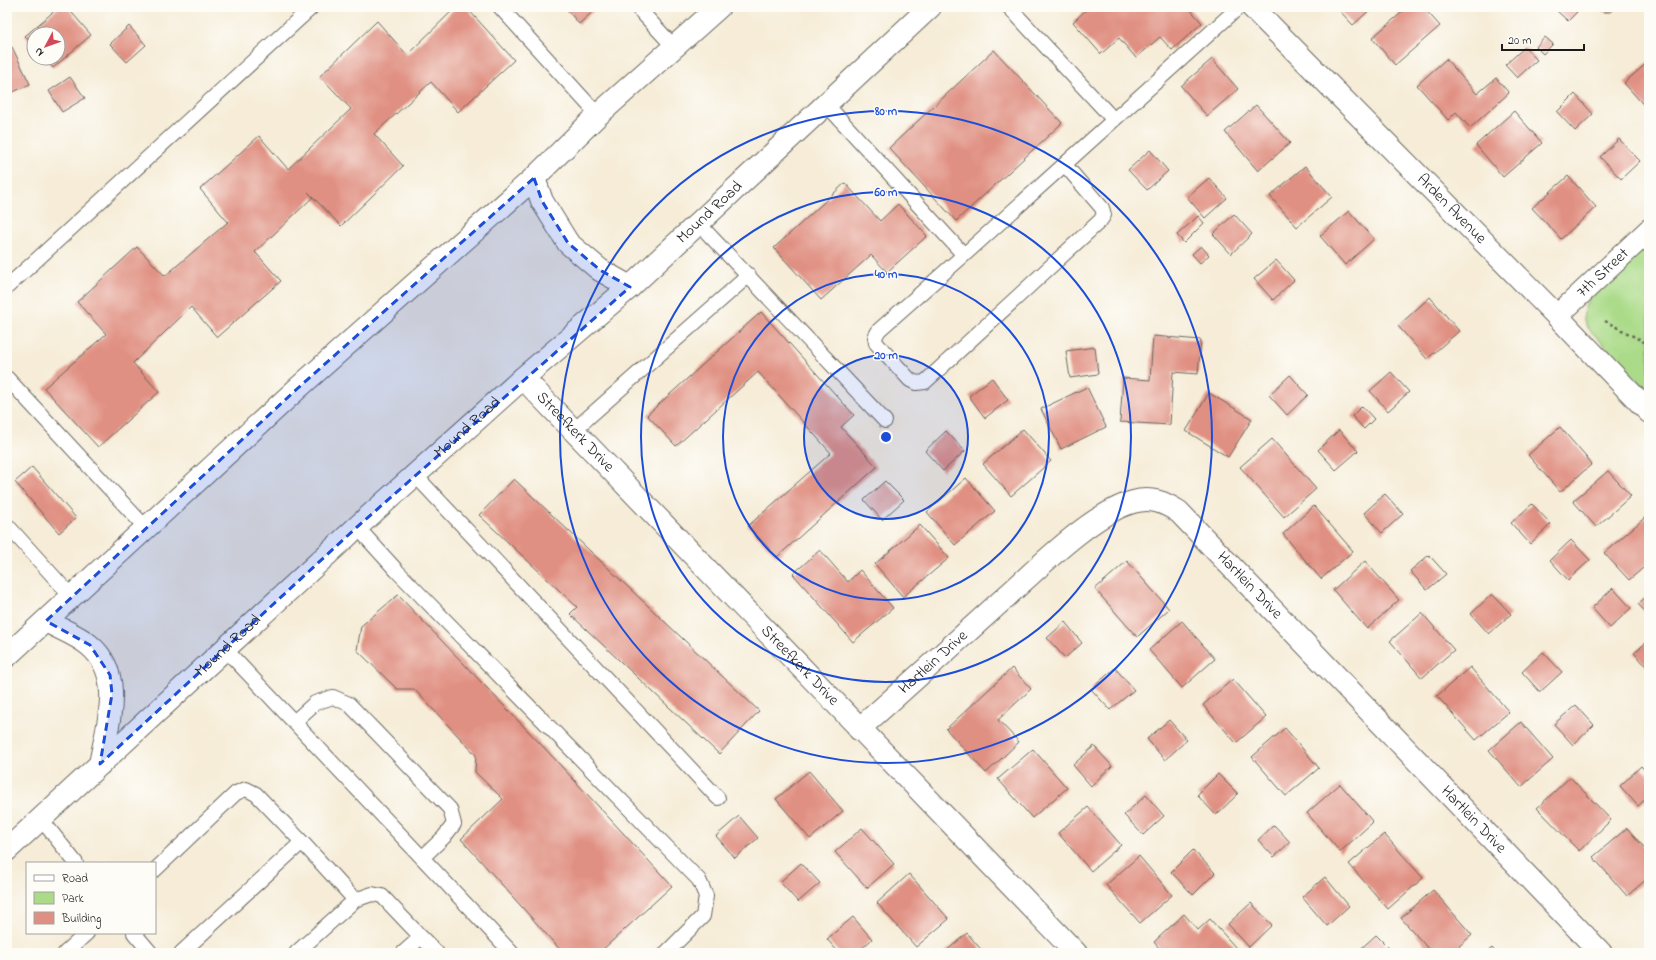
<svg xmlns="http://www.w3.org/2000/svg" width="1656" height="960" font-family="'Indie Flower',sans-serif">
	<rect width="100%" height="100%" fill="#fdfcf7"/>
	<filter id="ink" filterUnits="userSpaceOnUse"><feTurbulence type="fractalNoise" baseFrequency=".025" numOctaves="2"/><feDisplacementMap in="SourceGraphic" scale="8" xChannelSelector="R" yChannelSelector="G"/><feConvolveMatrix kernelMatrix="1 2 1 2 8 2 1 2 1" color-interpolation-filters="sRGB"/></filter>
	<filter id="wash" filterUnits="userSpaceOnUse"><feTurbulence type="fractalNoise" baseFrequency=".012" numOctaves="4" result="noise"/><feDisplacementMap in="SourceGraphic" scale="16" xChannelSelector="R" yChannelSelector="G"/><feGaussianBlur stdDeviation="0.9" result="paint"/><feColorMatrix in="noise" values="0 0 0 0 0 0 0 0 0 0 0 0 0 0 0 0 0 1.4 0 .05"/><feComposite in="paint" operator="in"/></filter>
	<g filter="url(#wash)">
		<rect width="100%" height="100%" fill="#f6ecd7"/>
		<path fill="#abdb89" stroke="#647c52" d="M1649,238V392L1587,327L1583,318L1585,307L1591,292Z"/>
		<g id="blocks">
			<path fill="#e09082" d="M59,7H67L91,35L53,68L44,58H58V34H34V47L25,36Z
				M456,7H466L514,60L458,112L431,82L374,134L403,166L341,226L308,192L313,197L255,252L281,281L217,337L191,307L133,363L159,392L98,447L44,388L106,334L77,302L137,247L165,276L228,222L200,189L259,136L288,169L351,109L320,76L377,21L407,55Z
				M565,7H598L579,24Z
				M1089,7H1188L1202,23L1172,50L1160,37L1136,58L1119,38L1101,54L1073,22Z
				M1336,7H1373L1353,25Z
				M1408,7H1423L1440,26L1395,65L1372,38Z
				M1561,7H1573L1577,12L1568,21L1557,11Z
				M1598,7H1616L1610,12H1603Z
				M129,26L146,45L127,62L110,44Z
				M1545,37L1553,44L1543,54L1536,47Z
				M12,47L30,84L7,95V50Z
				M1525,47L1537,60L1517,78L1505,65Z
				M994,50L1062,123L956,221L889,148Z
				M1212,59L1238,89L1207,116L1181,86Z
				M1446,59L1477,94L1496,78L1509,93L1470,128L1456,112L1448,120L1417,85Z
				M1649,61V111L1624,83Z
				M70,77L85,98L62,112L49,91Z
				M1575,94L1593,114L1575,131L1557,112Z
				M1256,105L1290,143L1258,171L1225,132Z
				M1514,111L1542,143L1503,177L1476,145Z
				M1619,139L1640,161L1621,179L1600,157Z
				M1150,150L1168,171L1147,190L1128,170Z
				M1305,166L1332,197L1297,227L1270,196Z
				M1568,176L1596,207L1561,239L1532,208Z
				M1209,178L1227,198L1205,218L1187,197Z
				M845,183L880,221L898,204L927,236L887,272L871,255L821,300L774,248Z
				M1349,211L1374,239L1345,265L1320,236Z
				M1234,214L1252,234L1231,254L1213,234Z
				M1198,216L1204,223L1184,243L1177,235Z
				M1201,246L1209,255L1200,263L1192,254Z
				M1276,260L1294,280L1273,300L1254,279Z
				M1430,297L1459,331L1427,359L1398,326Z
				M761,312L854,415L841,427L877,467L777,557L748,526L831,453L758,372L676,446L647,415Z
				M1153,336L1201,340L1198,374L1173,372L1170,425L1120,422L1123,378L1150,380Z
				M1095,347L1098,374L1070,378L1066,351Z
				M1391,372L1409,392L1388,411L1370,391Z
				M1290,375L1308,395L1287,415L1269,395Z
				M992,378L1008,400L985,418L969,396Z
				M1087,387L1106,427L1061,449L1041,409Z
				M1209,393L1252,419L1228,457L1186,431Z
				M1362,406L1374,419L1364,429L1352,416Z
				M1560,427L1592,464L1560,492L1528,455Z
				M1023,429L1051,461L1011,496L983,464Z
				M1339,430L1358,451L1336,470L1318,450Z
				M946,431L965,451L943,471L925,451Z
				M1272,439L1316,489L1284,517L1240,467Z
				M32,467L76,518L59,533L15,482Z
				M1608,471L1631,496L1596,527L1573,501Z
				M966,478L995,511L955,545L927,512Z
				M514,479L759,711L719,754L570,614L577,607L479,515Z
				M885,481L904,500L882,520L864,500Z
				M1385,494L1403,514L1382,533L1364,513Z
				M1532,504L1551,524L1530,544L1511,523Z
				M1314,506L1353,551L1321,579L1283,534Z
				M1649,514V563L1629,580L1604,553Z
				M920,525L949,558L903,597L875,564Z
				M1571,540L1590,560L1568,580L1550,560Z
				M820,550L848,582L860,570L893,608L853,642L793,574Z
				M1429,555L1446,574L1427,590L1410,571Z
				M1127,561L1169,609L1137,637L1095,589Z
				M1365,561L1399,600L1367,629L1333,590Z
				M1613,588L1631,608L1610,628L1592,608Z
				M1492,594L1511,614L1489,634L1471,614Z
				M1649,594V616L1638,604Z
				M398,595L550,754L672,886L599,953H563L461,839L503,799L475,772L476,755L414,689H397L357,650L361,626Z
				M1422,613L1454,650L1422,678L1390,641Z
				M1182,621L1215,659L1182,688L1149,650Z
				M1065,622L1082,643L1065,658L1047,638Z
				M1649,640V669L1634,653Z
				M1543,652L1562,672L1540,692L1522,672Z
				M1470,667L1509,712L1476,740L1437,696Z
				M1012,668L1031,689L998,720L1019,742L986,773L946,729Z
				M1115,668L1134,690L1110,710L1091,689Z
				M1233,679L1266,717L1236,743L1203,705Z
				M1576,705L1594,725L1573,745L1554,724Z
				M1169,720L1187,740L1165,760L1147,739Z
				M1521,722L1553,759L1521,787L1489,750Z
				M1285,728L1319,768L1286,796L1252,757Z
				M1094,746L1112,766L1091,786L1073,765Z
				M1033,749L1067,788L1032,818L998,779Z
				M1641,766L1649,775V796L1638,806L1620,786Z
				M809,771L843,811L810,839L776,799Z
				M1218,774L1238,794L1216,815L1197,795Z
				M1570,777L1611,820L1579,851L1537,808Z
				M1340,784L1373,822L1340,852L1307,813Z
				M1146,795L1164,816L1143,835L1124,815Z
				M1088,807L1121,845L1091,871L1058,833Z
				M739,816L758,838L735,858L716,836Z
				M1274,825L1290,842L1274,857L1258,840Z
				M862,828L894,864L867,888L835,852Z
				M1627,828L1649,853V877L1627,896L1593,857Z
				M1384,834L1423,878L1388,909L1349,864Z
				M1193,850L1215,873L1193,895L1171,872Z
				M1139,856L1172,895L1140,923L1106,885Z
				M801,863L820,883L798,902L780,882Z
				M909,874L949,919L916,947L877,903Z
				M1325,877L1349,906L1327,926L1302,897Z
				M1433,890L1472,935L1451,953H1432L1401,918Z
				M1251,903L1272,925L1249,947L1228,924Z
				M1649,907V916L1645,911Z
				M1184,914L1198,930L1210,919L1236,948L1230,953H1163L1154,942Z
				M853,917L872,939L857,953H839L827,939Z
				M967,933L984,953H944Z
				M1376,935L1394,953H1356Z
				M1492,948L1496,953H1486Z"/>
		</g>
	</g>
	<g filter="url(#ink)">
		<use href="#blocks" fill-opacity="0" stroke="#68655d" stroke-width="1"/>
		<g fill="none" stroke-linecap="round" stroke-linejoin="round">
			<g stroke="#68655d" stroke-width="16">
				<path id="service" d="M500,7L598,115
					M637,7L674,47
					M1009,7L1114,120
					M826,104L964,255L1239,7
					M698,223L885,421
					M964,255L879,330L875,337L876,343L910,380L916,383L925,382L1100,221L1104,215L1102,208L1065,165
					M7,287L312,7
					M7,378L146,528
					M573,431L749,275
					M415,475L718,798
					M7,525L72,597
					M357,527L397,571L699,880L706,896L703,916L666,953
					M225,649L512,953
					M294,722L315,703L333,697L349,704L450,809L454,824L444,837L422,858
					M41,819L76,863
					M155,870L236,793L246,789L256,794L302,842
					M134,933L151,953
					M65,953L87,933
					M181,953L302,842L355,900L372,894L382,896L421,937
					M296,953L355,900
					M403,953L421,937L437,953"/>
			</g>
			<g stroke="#68655d" stroke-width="24">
				<g id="minor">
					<path id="s1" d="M1252,7L1557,316L1649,412"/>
					<path id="s2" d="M1557,316L1649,230"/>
					<path id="s3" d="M523,378L1076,953"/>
					<path id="s4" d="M859,729C909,685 958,640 1008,595C1039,567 1093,513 1133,502C1151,497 1164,502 1179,512L1601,953"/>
				</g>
			</g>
			<g stroke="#68655d" stroke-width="24">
				<g id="secondary">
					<path d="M534,178L542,201L568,243L600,270L630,287"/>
					<path d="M46,621C60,629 77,635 89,645C126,675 107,726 100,764"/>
					<path d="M7,656L298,388L534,178L598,115L719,7"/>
					<path id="s5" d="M7,850L357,527L523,378L630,287L930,7"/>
				</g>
			</g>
			<path stroke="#68655d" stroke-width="2.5" stroke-dasharray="3 3" stroke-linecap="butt" d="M1605,321L1644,342L1649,347"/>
			<use href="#service" stroke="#fff" stroke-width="14"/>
			<use href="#minor" stroke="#fff" stroke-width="22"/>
			<use href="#secondary" stroke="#fff" stroke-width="22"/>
		</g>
	</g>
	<path fill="#1d4ed8" fill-opacity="0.2" stroke="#1d4ed8" stroke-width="3" stroke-dasharray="8 5" stroke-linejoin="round" d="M534,178L542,201L568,243L600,270L630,287L357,527L100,764L112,694L110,675L90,645L46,621L298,388Z"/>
	<circle cx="886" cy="437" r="82" fill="#1d4ed8" fill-opacity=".12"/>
	<g fill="none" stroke="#1d4ed8" stroke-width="2">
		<circle cx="886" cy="437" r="82"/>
		<circle cx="886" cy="437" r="163"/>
		<circle cx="886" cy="437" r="245"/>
		<circle cx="886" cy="437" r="326"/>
	</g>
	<g text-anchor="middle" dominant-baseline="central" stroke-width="3" stroke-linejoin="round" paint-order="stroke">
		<g font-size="16" fill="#1c1c1c" stroke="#fdfcf7">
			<text stroke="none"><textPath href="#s1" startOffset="284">Arden Avenue</textPath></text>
			<text stroke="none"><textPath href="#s5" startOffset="949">Mound Road</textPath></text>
			<text stroke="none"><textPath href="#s2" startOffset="63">7th Street</textPath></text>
			<text stroke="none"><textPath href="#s5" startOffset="625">Mound Road</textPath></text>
			<text stroke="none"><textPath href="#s3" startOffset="75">Streefkerk Drive</textPath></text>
			<text stroke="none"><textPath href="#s4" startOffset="508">Hartlein Drive</textPath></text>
			<text stroke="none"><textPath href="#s5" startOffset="301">Mound Road</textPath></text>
			<text stroke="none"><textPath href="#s4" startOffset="100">Hartlein Drive</textPath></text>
			<text stroke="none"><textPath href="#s3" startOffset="399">Streefkerk Drive</textPath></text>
			<text stroke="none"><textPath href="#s4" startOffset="832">Hartlein Drive</textPath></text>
		</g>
	</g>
	<circle cx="886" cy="437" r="6" fill="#1d4ed8" stroke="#fdfcf7" stroke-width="2"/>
	<g font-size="12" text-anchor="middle" font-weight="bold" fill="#1d4ed8" stroke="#fdfcf7" stroke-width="3" stroke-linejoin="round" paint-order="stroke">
		<text x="886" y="115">80 m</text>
		<text x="886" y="196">60 m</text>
		<text x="886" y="278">40 m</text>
		<text x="886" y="359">20 m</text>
	</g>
	<rect width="1656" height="960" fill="none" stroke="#fdfcf7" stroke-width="24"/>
	<rect x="26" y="862" width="130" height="72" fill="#fdfcf7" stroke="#a3a29f"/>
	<rect x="34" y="875" width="20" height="6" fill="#ffffff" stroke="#a3a29f"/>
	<text x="62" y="882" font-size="12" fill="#1c1c1c">Road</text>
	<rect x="34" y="892" width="20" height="12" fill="#abdb89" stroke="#a3a29f"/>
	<text x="62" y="902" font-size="12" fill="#1c1c1c">Park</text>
	<rect x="34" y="912" width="20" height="12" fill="#e09082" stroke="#a3a29f"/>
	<text x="62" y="922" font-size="12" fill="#1c1c1c">Building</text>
	<g transform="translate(46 46) rotate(229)"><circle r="19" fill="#fdfcf7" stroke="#a3a29f"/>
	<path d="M0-3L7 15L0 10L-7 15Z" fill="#d1495b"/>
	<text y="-6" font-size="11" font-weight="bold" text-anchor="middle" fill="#1c1c1c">N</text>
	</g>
	<path d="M1502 44v6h82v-6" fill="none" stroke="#1c1c1c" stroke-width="2"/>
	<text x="1508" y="44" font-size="12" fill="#1c1c1c" stroke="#fdfcf7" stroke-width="3" paint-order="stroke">20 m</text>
</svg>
